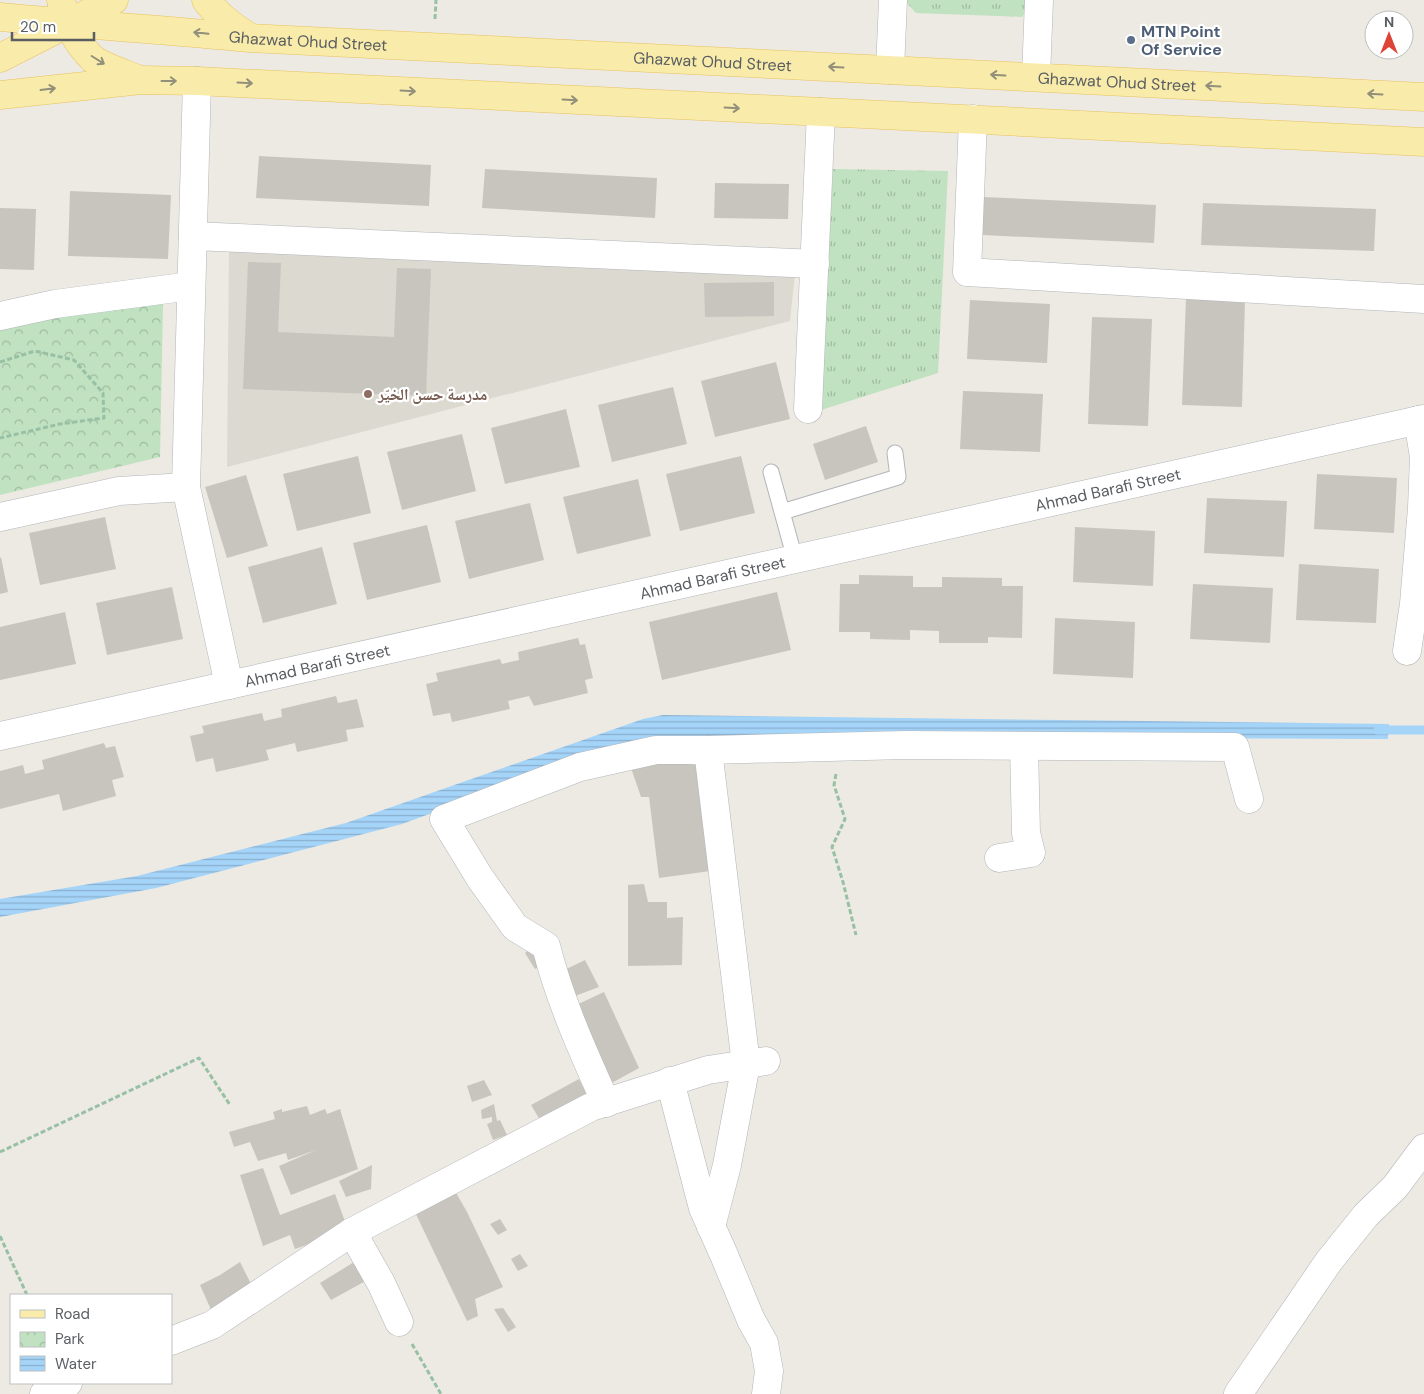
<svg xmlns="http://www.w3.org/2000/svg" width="1424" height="1394" font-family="'DM Sans','Noto Naskh Arabic',sans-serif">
	<defs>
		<pattern id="grass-tufts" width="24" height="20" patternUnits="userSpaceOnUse" patternTransform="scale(1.25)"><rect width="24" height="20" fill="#c0e2c0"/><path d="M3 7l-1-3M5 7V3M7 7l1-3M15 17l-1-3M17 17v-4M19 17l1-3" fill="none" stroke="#9fba9f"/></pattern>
		<pattern id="park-crowns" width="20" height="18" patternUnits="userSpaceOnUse" patternTransform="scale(1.25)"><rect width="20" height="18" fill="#c0e2c0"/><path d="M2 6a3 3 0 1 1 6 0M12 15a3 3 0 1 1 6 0" fill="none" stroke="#9fba9f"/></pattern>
		<pattern id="water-rules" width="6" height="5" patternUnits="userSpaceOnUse" patternTransform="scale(1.25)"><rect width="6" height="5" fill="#a5d4f9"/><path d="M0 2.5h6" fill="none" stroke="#89afcd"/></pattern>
	</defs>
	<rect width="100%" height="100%" fill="#eceae2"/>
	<path fill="#dcd9d0" d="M229,250L795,273L790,321L227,467Z"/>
	<path fill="url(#grass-tufts)" d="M904,0H1029L1028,9L1022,17L916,13Z
		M833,169L948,171L938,373L821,410Z"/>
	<path fill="url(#park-crowns)" d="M163,303L160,457L0,495V328L30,321Z"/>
	<path fill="url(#water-rules)" d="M663,715L1389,724L1388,739L662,736L582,758L402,824L156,888L0,917V899L137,876L346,823L643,719Z"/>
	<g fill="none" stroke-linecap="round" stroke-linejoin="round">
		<path stroke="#a5d4f9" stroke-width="9" d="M1378,730H1424"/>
	</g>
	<path fill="#c8c5bf" d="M259,156L431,165L429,206L256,198Z
		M485,169L657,178L655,218L482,208Z
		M715,183L789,184L788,219L714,218Z
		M70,191L171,195L168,259L68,256Z
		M983,197L1156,205L1154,243L982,235Z
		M1203,203L1376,209L1374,251L1201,245Z
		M0,208L36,209L34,270L0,269Z
		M248,262L281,263L278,332L394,337L397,268L431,269L426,396L243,389Z
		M774,282V316L705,317L704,283Z
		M1186,298L1245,300L1242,407L1182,405Z
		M970,300L1050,304L1047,363L967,359Z
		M1092,317L1152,319L1148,426L1088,424Z
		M776,362L790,419L715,437L701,381Z
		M673,387L687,444L612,462L598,405Z
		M963,391L1043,394L1040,452L960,449Z
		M566,409L580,467L505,484L491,428Z
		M866,426L878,462L825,480L813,444Z
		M462,434L476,491L402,510L387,452Z
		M358,456L371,513L297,531L283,474Z
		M741,456L755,513L680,531L666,474Z
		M1317,474L1397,478L1394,533L1314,529Z
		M246,475L268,546L227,558L205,487Z
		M638,479L651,536L577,554L563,497Z
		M1207,498L1287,501L1284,557L1204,553Z
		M530,503L544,560L469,579L455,521Z
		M105,517L116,569L40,585L29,533Z
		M427,525L441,582L367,600L353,543Z
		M1075,527L1155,531L1153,586L1073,582Z
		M322,547L337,604L263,623L248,567Z
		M1,557L8,592L0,594V558Z
		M1299,564L1379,569L1376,623L1296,620Z
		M859,575L913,576V587H942V577L1002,578V586H1023L1022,638L988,637V643H939V631L910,630V640L870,639V632H839L840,584H859Z
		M1193,584L1273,588L1270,643L1190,639Z
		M172,587L183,639L107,655L96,603Z
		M777,592L791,650L662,680L649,622Z
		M65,612L76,664L0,680V627Z
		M1055,618L1135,622L1133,678L1053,674Z
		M578,638L580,645L585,644L593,678L585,680L588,693L534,706L529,696L508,701L510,709L452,722L450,713L433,716L426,684L438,681L436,673L500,659L502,664L519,660L518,652Z
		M336,696L338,703L357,699L364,727L346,730L348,741L297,752L295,743L266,750L269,760L216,772L213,758L196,762L190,736L204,733L202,726L262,713L264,721L282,717L281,709Z
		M104,743L106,748L115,746L124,777L112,780L116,796L63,811L59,794L0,809V771L23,765L25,774L44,769L42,760Z
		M663,761L704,766L718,870L659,878L649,797H641L630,765Z
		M644,884L648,902H667V918L683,917L682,965L628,966V885Z
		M533,946L546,963L535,969L525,953Z
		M585,960L599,987L567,999L558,973Z
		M604,992L639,1068L608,1085L572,1007Z
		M579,1079L587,1095L540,1120L531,1105Z
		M484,1080L492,1095L472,1102L467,1086Z
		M494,1104L497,1121L500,1120L507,1135L493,1140L487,1124L492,1122V1117L482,1119L481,1110Z
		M307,1106L310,1115L325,1109L327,1114L340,1109L358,1169L291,1195L279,1166L316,1150L288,1160L286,1153L258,1161L250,1142L234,1147L229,1132L275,1119L273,1112L282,1109V1112Z
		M372,1165L371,1189L346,1197L339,1181Z
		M263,1168L280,1215L335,1194L348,1230L295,1249L290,1235L263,1246L240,1175Z
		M451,1184L467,1212L503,1287L475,1299L478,1316L467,1321L412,1206Z
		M500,1219L507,1230L498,1235L490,1224Z
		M520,1254L528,1266L518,1271L511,1259Z
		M359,1259L371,1278L331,1300L320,1283Z
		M240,1262L253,1288L212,1312L200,1285L220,1275Z
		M503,1308L516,1327L508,1332L494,1309Z"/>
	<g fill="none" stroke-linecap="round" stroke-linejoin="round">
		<g stroke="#b2b5b9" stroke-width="17">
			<path id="lane" d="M771,472L795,559
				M782,512L898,477L895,453"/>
		</g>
		<g stroke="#b2b5b9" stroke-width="29">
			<g id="street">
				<path d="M890,70L893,0"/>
				<path d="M1036,77L1039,0"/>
				<path d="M197,81L186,487L229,685"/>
				<path d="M973,119L967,272L1424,299"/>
				<path d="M193,236L815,264"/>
				<path d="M0,316L55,304L191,286"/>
				<path d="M808,409L821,112"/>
				<path d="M0,517L119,491L186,487"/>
				<path d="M1407,651L1414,604L1422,508L1424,457L1418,420"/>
				<path id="s1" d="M0,736L1424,419"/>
				<path d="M708,750L905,745L1235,747L1249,799"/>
				<path d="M999,858L1031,853L1026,833L1024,746"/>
				<path d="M670,1081L703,1208L724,1255L751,1320L764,1343L769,1371L766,1394"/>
				<path d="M606,1103C583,1052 560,1001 546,946L515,927L480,878L444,819L580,767L656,750H708L746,1064L727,1165L711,1227"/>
				<path d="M352,1232L381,1283L399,1322"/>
				<path d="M171,1341L212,1325L352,1232L591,1107L708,1070L766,1061"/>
				<path d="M44,1394L68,1383"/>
				<path d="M1238,1394L1329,1261L1366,1215L1395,1187L1424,1148"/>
			</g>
		</g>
		<g stroke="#e8c15f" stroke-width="29">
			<g id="primary">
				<path d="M61,0C65,21 77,44 93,59C101,66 129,75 140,80"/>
				<path d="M206,0C218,16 232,26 249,37"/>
				<path id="s2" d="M0,17C83,25 167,30 250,38L1424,97"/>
				<path d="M0,58L114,0"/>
				<path d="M0,95L141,80L197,81L1424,142"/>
			</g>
		</g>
		<path stroke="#98c0a4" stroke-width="3" stroke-dasharray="5 2.5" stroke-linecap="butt" d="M435,19L436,0
			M0,362L35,351L74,360L103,393L104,418L60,424L0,438
			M836,774L834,785L845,819L832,847L843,882L856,935
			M0,1152L199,1058L230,1105
			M0,1236L27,1295
			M412,1344L441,1394"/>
		<use href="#lane" stroke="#fff" stroke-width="15"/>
		<use href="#street" stroke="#fff" stroke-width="28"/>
		<use href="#primary" stroke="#f9ecaa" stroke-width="28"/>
	</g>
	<defs><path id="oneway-shaft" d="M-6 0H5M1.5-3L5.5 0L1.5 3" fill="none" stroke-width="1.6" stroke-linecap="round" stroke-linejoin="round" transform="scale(1.25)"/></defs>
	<g stroke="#92907b">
		<use href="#oneway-shaft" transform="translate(201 33) rotate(-174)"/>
		<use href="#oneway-shaft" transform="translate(98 60) rotate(32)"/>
		<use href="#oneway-shaft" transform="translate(836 67) rotate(-177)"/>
		<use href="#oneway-shaft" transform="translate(998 75) rotate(-177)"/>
		<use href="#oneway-shaft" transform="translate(169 81)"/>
		<use href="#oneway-shaft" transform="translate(245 83) rotate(3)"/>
		<use href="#oneway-shaft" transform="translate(1213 86) rotate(-177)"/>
		<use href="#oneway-shaft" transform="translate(48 89) rotate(-7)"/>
		<use href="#oneway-shaft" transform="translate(408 91) rotate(3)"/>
		<use href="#oneway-shaft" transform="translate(1375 94) rotate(-177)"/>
		<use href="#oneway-shaft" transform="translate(570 100) rotate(3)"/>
		<use href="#oneway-shaft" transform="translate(732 108) rotate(3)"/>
	</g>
	<circle fill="#5c6f8a" stroke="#fff" stroke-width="2" cx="1131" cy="40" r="5"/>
	<circle fill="#8d6e63" stroke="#fff" stroke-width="2" cx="368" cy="394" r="5"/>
	<g text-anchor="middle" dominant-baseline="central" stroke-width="4.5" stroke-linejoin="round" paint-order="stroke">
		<g font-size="16" font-weight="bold" fill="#4e5e75" stroke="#fff" text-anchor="start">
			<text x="1141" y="31">MTN Point<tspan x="1141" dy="18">Of Service</tspan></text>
		</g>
		<g font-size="16" fill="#5a5e62" stroke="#fff">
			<text stroke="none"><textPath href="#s2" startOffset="309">Ghazwat Ohud Street</textPath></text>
			<text stroke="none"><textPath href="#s2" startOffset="714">Ghazwat Ohud Street</textPath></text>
			<text stroke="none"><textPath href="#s2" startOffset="1119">Ghazwat Ohud Street</textPath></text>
			<text stroke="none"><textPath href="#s1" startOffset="1135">Ahmad Barafi Street</textPath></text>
			<text stroke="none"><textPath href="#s1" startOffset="730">Ahmad Barafi Street</textPath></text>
			<text stroke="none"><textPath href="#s1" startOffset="325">Ahmad Barafi Street</textPath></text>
		</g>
		<g font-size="16" font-weight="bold" fill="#785e54" stroke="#fff" text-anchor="start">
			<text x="378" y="394">مدرسة حسن الخيّر</text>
		</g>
	</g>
	<rect x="10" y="1294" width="162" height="90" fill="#ffffff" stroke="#bdbfc0"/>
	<rect x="20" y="1310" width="25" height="8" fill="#f9ecaa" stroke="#bdbfc0"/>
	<text x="55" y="1319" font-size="15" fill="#5a5e62">Road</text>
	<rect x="20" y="1332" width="25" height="15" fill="url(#park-crowns)" stroke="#bdbfc0"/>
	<text x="55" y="1344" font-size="15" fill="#5a5e62">Park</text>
	<rect x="20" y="1356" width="25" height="15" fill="url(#water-rules)" stroke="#bdbfc0"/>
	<text x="55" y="1369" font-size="15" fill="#5a5e62">Water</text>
	<g transform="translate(1389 35)"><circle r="24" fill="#ffffff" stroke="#bdbfc0"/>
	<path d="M0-4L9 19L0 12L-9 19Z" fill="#dd4437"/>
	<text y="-8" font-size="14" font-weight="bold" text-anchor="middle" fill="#5a5e62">N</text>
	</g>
	<path d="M12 32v8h82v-8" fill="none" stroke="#5a5e62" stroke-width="2.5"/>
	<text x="20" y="32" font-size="15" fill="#5a5e62" stroke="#ffffff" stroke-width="4" paint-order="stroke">20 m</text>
</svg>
